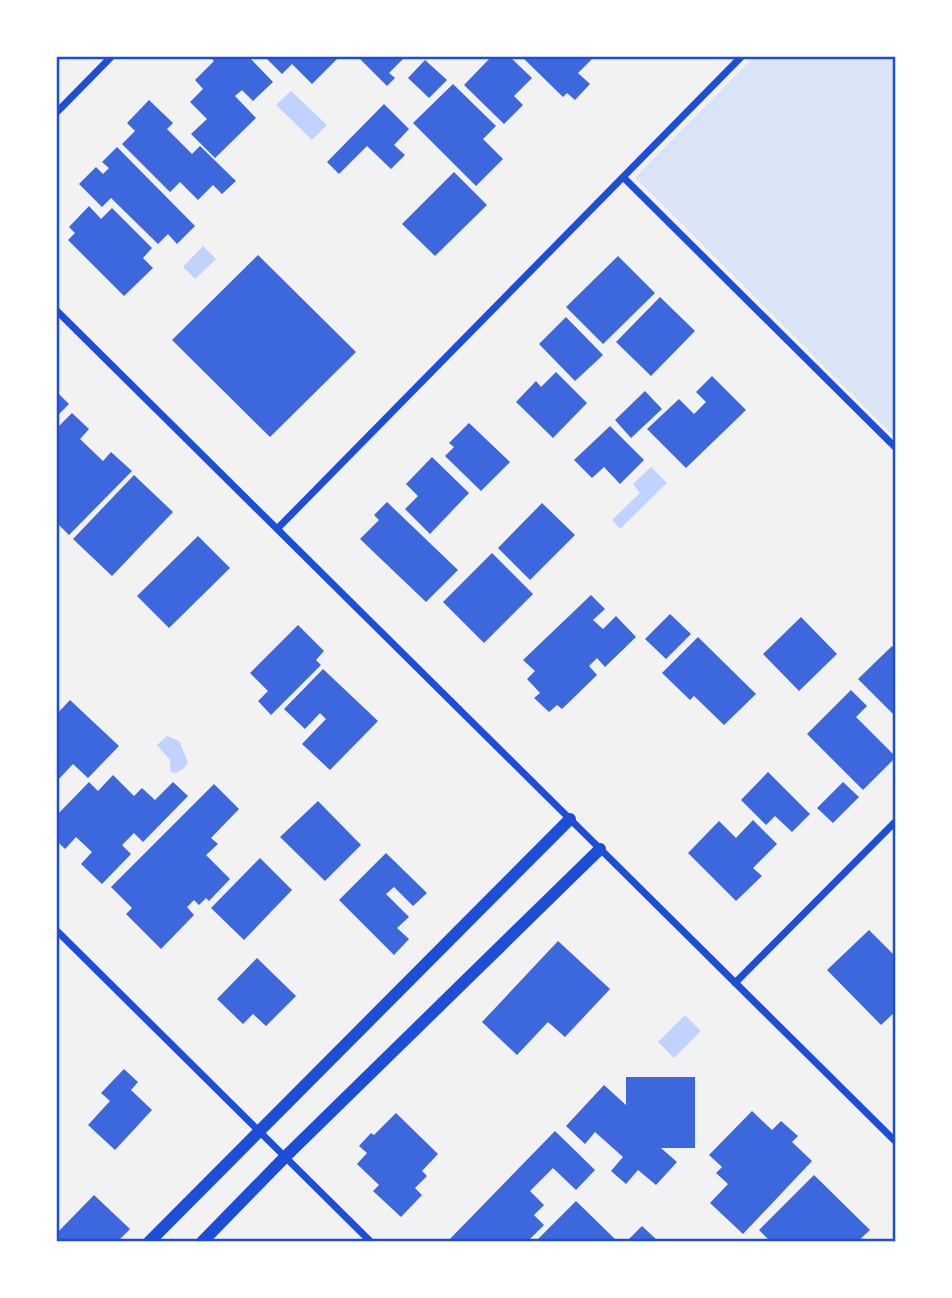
<svg xmlns="http://www.w3.org/2000/svg" width="952" height="1298" font-family="Helvetica,sans-serif">
	<rect width="100%" height="100%" fill="#f2f2f2"/>
	<path fill="#dbe4f7" d="M755,56H896V438L635,177Z"/>
	<path fill="#bfd3fe" d="M291,91L327,125L312,140L276,105Z
		M203,246L216,259L195,279L183,267Z
		M651,467L667,483L620,529L612,520L640,493L633,484Z
		M167,736L179,741L188,762L184,768L176,773L171,772L170,760L157,745Z
		M685,1015L701,1031L674,1058L658,1042Z"/>
	<path fill="#3d67dc" d="M210,56H248L273,82L253,101L242,90L235,96L256,118L215,158L191,134L207,119L190,102L203,89L195,80L214,61Z
		M264,56H340L312,84L292,64L282,74Z
		M357,56H406L389,73L395,78L387,86Z
		M492,56H509L532,78L514,96L523,105L504,124L464,85Z
		M521,56H589L592,59L578,73L590,84L575,100L567,93L563,97Z
		M425,60L447,80L429,98L408,78Z
		M453,84L496,126L483,139L503,159L476,186L413,123Z
		M149,100L173,123L167,129L192,154L200,146L236,181L222,194L213,185L198,200L180,182L170,192L122,144L135,131L127,123Z
		M384,104L409,129L394,145L405,155L391,169L367,146L339,174L327,162Z
		M117,147L195,226L177,244L168,234L158,244L111,198L102,207L79,184L96,167L103,174L109,168L102,162Z
		M454,172L487,205L435,256L402,224Z
		M89,206L101,219L112,208L152,248L143,258L153,268L124,296L68,240L75,233L69,227Z
		M258,255L356,352L270,437L172,340Z
		M618,256L655,293L603,344L566,307Z
		M660,297L695,331L651,376L616,342Z
		M566,317L603,355L575,381L539,344Z
		M556,372L587,403L553,438L516,402L536,381L541,387Z
		M712,376L746,410L686,468L647,429L679,399L694,414L706,402L696,392Z
		M56,391L69,404L56,417Z
		M645,391L662,409L631,438L615,420Z
		M72,413L89,429L80,439L103,461L111,452L132,471L69,535L56,522V429Z
		M469,423L510,462L481,491L445,456L454,447L449,443Z
		M610,426L644,460L620,484L604,467L592,478L574,460Z
		M432,457L469,493L430,534L405,509L418,496L406,484Z
		M134,475L173,512L112,576L73,539Z
		M387,502L458,570L426,602L360,539L379,520L374,515Z
		M542,503L575,535L530,580L498,548Z
		M198,536L230,568L169,628L137,596Z
		M492,553L533,594L484,643L443,602Z
		M591,595L605,609L593,620L603,629L616,616L636,637L605,667L597,658L589,666L597,675L562,709L557,705L549,712L534,698L540,693L527,679L535,671L523,660Z
		M670,614L691,634L666,659L645,639Z
		M801,617L837,654L799,691L763,654Z
		M298,625L324,651L316,660L321,665L271,715L258,701L268,691L250,673Z
		M698,637L756,694L724,725L694,696L690,700L662,673Z
		M892,646L896,650V717L858,679Z
		M323,669L378,721L330,770L302,744L326,719L320,713L305,729L284,709Z
		M851,690L867,706L856,717L896,757L863,790L807,734Z
		M70,700L119,746L88,778L73,764L56,782V715Z
		M768,772L810,814L792,832L775,816L766,825L741,800Z
		M113,775L134,796L142,788L155,800L173,782L188,796L143,842L134,833L122,845L131,854L102,884L81,864L92,852L76,837L65,849L56,840V816L89,782L98,791Z
		M843,782L859,797L833,823L817,808Z
		M214,784L239,809L211,838L218,844L206,855L230,879L209,901L206,898L199,905L194,900L187,907L194,915L161,949L126,914L132,908L111,887Z
		M318,801L361,845L325,881L280,837Z
		M753,820L777,844L753,868L762,876L736,901L688,853L719,821L736,838Z
		M386,853L427,893L413,906L394,887L386,894L409,917L397,928L409,939L394,955L339,900Z
		M260,858L292,890L244,940L211,908Z
		M869,930L896,957V1011L881,1025L827,970Z
		M558,941L610,989L565,1037L548,1022L517,1055L482,1022Z
		M257,958L296,996L266,1026L253,1014L243,1024L217,999Z
		M124,1069L138,1082L131,1090L152,1110L115,1150L88,1125L110,1101L101,1093Z
		M626,1077H695V1148H661L677,1162L656,1185L638,1170L626,1184L611,1171L623,1157L595,1132L585,1144L566,1126L604,1085L626,1105Z
		M752,1111L772,1130L781,1121L798,1136L792,1142L812,1161L743,1234L710,1203L728,1184L716,1173L722,1167L709,1155Z
		M396,1113L438,1154L422,1171L427,1176L415,1188L422,1195L401,1217L373,1191L379,1185L357,1164L367,1153L359,1146L371,1133L374,1135Z
		M555,1131L595,1170L576,1190L553,1168L530,1191L544,1205L534,1215L544,1225L527,1242H447Z
		M814,1175L870,1230L857,1242H771L759,1230Z
		M94,1195L130,1229L117,1242H56V1234Z
		M576,1201L618,1242H535Z
		M642,1226L659,1242H626Z"/>
	<g fill="none" stroke-linecap="round" stroke-linejoin="round">
		<path stroke="#1d4ed8" stroke-width="7" d="M56,113L112,56
			M623,177L896,448
			M56,310L896,1142
			M277,529L742,56
			M56,930L371,1242
			M735,983L896,821"/>
		<path stroke="#1d4ed8" stroke-width="12" d="M149,1242L570,819
			M202,1242L285,1157L600,849"/>
	</g>
	<rect width="952" height="1298" fill="none" stroke="#ffffff" stroke-width="116"/>
	<rect x="58" y="58" width="836" height="1182" fill="none" stroke="#1d4ed8" stroke-width="2.5"/>
</svg>
